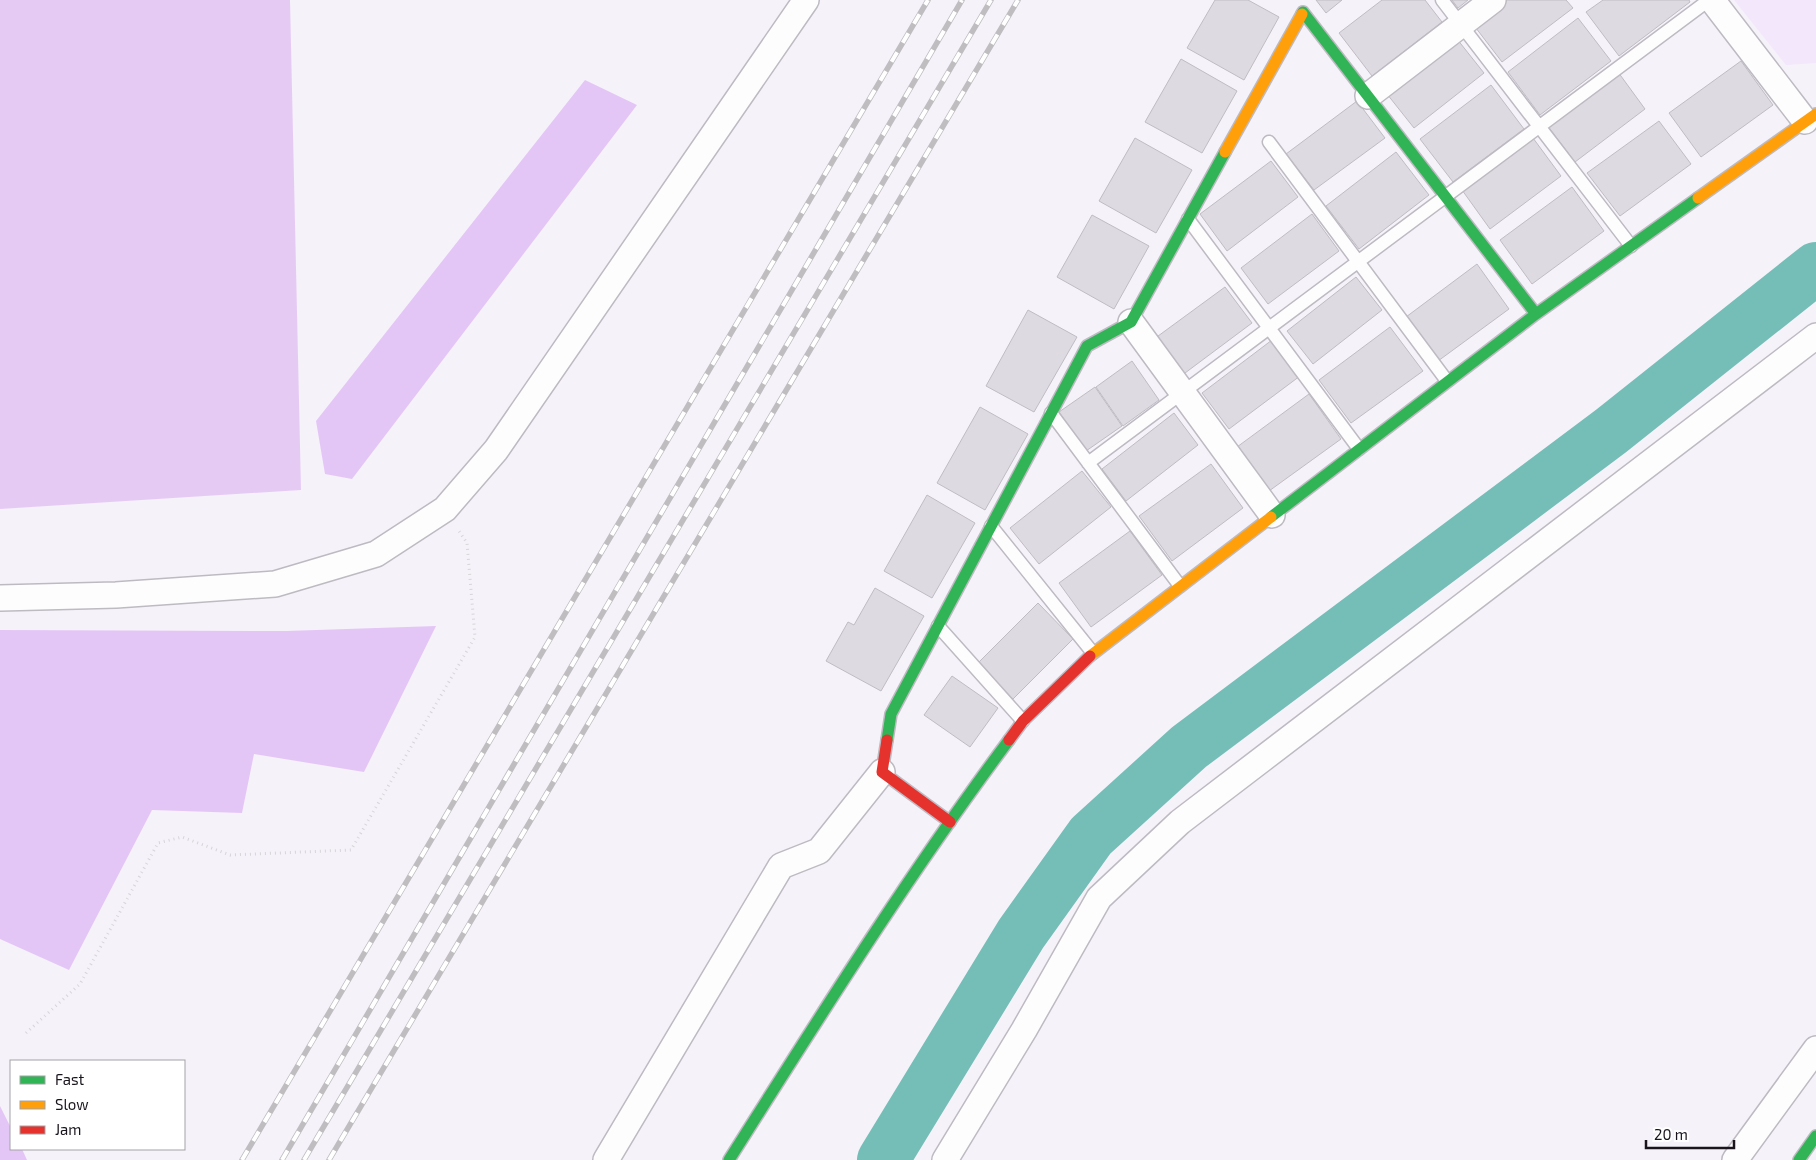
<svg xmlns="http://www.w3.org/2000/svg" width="1816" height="1160" font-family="'Exo 2',sans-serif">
	<rect width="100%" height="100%" fill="#f6f2fa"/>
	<path fill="#f3e7fb" d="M1734,0H1816V63L1786,65Z"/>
	<path fill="#e5cbf4" d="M0,0H290L301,490L0,509Z"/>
	<path fill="#e4c6f6" d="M585,80L637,105L352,479L325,474L316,421Z
		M436,626L364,772L254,754L242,813L152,810L69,970L0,939V630L286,631Z
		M0,1106L11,1128V1149H22L27,1160H0Z"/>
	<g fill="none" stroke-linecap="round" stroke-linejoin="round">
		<path stroke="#75beb7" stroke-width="52" d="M883,1160L1021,934L1091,836L1189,747L1611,431L1816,268"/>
	</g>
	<path fill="#dedae2" stroke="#c0bcc3" d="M1215,0H1248L1279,17L1244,80L1187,48Z
		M1316,0H1342L1326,13Z
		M1382,0H1425L1442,22L1372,76L1339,33Z
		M1452,0H1468L1458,8Z
		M1494,0H1566L1573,8L1502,62L1469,19Z
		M1603,0H1689L1690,2L1619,56L1586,12Z
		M1578,18L1611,61L1540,115L1508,72Z
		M1457,39L1484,73L1414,128L1387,94Z
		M1181,59L1237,91L1202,153L1145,122Z
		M1741,61L1773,105L1701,157L1669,113Z
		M1618,72L1645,109L1575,162L1547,125Z
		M1491,85L1524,129L1453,182L1420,139Z
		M1357,101L1385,138L1314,190L1286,154Z
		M1659,121L1691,164L1620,216L1587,173Z
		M1135,138L1192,170L1156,233L1099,201Z
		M1533,138L1561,176L1490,229L1462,190Z
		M1396,152L1429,195L1359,249L1326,206Z
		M1271,161L1298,197L1227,251L1200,214Z
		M1572,187L1604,231L1532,284L1500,240Z
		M1312,214L1339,251L1268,304L1241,268Z
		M1092,215L1149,246L1114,309L1057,277Z
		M1477,264L1509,309L1438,361L1406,317Z
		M1356,277L1382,310L1313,364L1287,331Z
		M1225,287L1252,323L1181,376L1154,339Z
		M1028,310L1077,337L1034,412L986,386Z
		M1390,327L1423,371L1351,423L1319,380Z
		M1272,340L1300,376L1229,429L1202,393Z
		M1132,361L1159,400L1123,426L1096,387Z
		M1095,387L1122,426L1086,451L1059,412Z
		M1309,394L1341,439L1269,491L1237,447Z
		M980,407L1028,434L985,510L937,483Z
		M1174,413L1198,445L1126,501L1102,469Z
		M1211,464L1243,508L1172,561L1139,516Z
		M1082,471L1111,507L1039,564L1010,528Z
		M927,495L975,523L932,598L884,571Z
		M1130,531L1162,575L1091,627L1059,583Z
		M875,588L924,616L881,691L826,661L848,622L854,625Z
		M1038,603L1073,639L1013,699L978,663Z
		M952,676L998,708L970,747L924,715Z"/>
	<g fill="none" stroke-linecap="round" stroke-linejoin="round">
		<g stroke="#bebac2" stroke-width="15">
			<path id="lane" d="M1442,0L1631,246
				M1269,142L1447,381
				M1188,219L1359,449
				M1051,413L1180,586
				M1088,463L1709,0
				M991,526L1093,653
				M938,626L1023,721"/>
		</g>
		<g stroke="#bebac2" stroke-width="28">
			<path id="street" d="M1712,0L1805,121
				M1368,96L1493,0
				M1131,322L1272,515
				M0,598L116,595L275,584L376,554L445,509L496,450L806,0
				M606,1160L781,866L819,851L882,772
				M945,1160L1024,1030L1099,898L1180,822L1816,336
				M1735,1160L1816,1049"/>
		</g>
		<g stroke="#bebac2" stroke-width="14">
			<path id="fast" d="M1302,14L1303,12L1536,314
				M1271,517L1536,314L1698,198
				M887,740L891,714L1087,346L1131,322L1225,152
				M729,1160C819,1018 908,875 1009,740
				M1799,1160L1816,1136"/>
		</g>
		<g stroke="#bebac2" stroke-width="14">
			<path id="slow" d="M1225,152L1302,14
				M1698,198L1816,114
				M1090,656L1271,517"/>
		</g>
		<g stroke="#bebac2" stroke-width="14">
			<path id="jam" d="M887,740L882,772L950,822
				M1009,740L1023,721L1090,656"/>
		</g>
		<path stroke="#d7d5d8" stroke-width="3" stroke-dasharray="1 4" stroke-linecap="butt" d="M26,1033L80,984L158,843L182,837L230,855L351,850L475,637L467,543L459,531"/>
		<use href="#lane" stroke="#fefdfe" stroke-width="12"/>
		<use href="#street" stroke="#fefdfe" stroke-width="25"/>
		<use href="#fast" stroke="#30b455" stroke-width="11"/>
		<use href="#slow" stroke="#ff9f0a" stroke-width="11"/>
		<use href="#jam" stroke="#e5322d" stroke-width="11"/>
		<g stroke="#bfbdbf" stroke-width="5.5">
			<path id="rail" d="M242,1160L928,0
				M282,1160L962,0
				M304,1160L991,0
				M329,1160L1018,0"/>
		</g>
		<use href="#rail" stroke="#fff" stroke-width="4" stroke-dasharray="11" stroke-linecap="butt"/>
	</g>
	<rect x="10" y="1060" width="175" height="90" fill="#ffffff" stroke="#a3a1a5"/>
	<rect x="20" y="1076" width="25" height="8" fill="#30b455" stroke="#a3a1a5"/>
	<text x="55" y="1085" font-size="15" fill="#1a151d">Fast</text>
	<rect x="20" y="1101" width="25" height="8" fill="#ff9f0a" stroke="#a3a1a5"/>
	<text x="55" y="1110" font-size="15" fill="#1a151d">Slow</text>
	<rect x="20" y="1126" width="25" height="8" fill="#e5322d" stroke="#a3a1a5"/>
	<text x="55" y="1135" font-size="15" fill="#1a151d">Jam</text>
	<path d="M1646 1140v8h88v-8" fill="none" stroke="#1a151d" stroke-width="2.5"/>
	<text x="1654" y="1140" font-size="15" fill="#1a151d" stroke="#ffffff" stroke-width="4" paint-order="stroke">20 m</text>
</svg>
